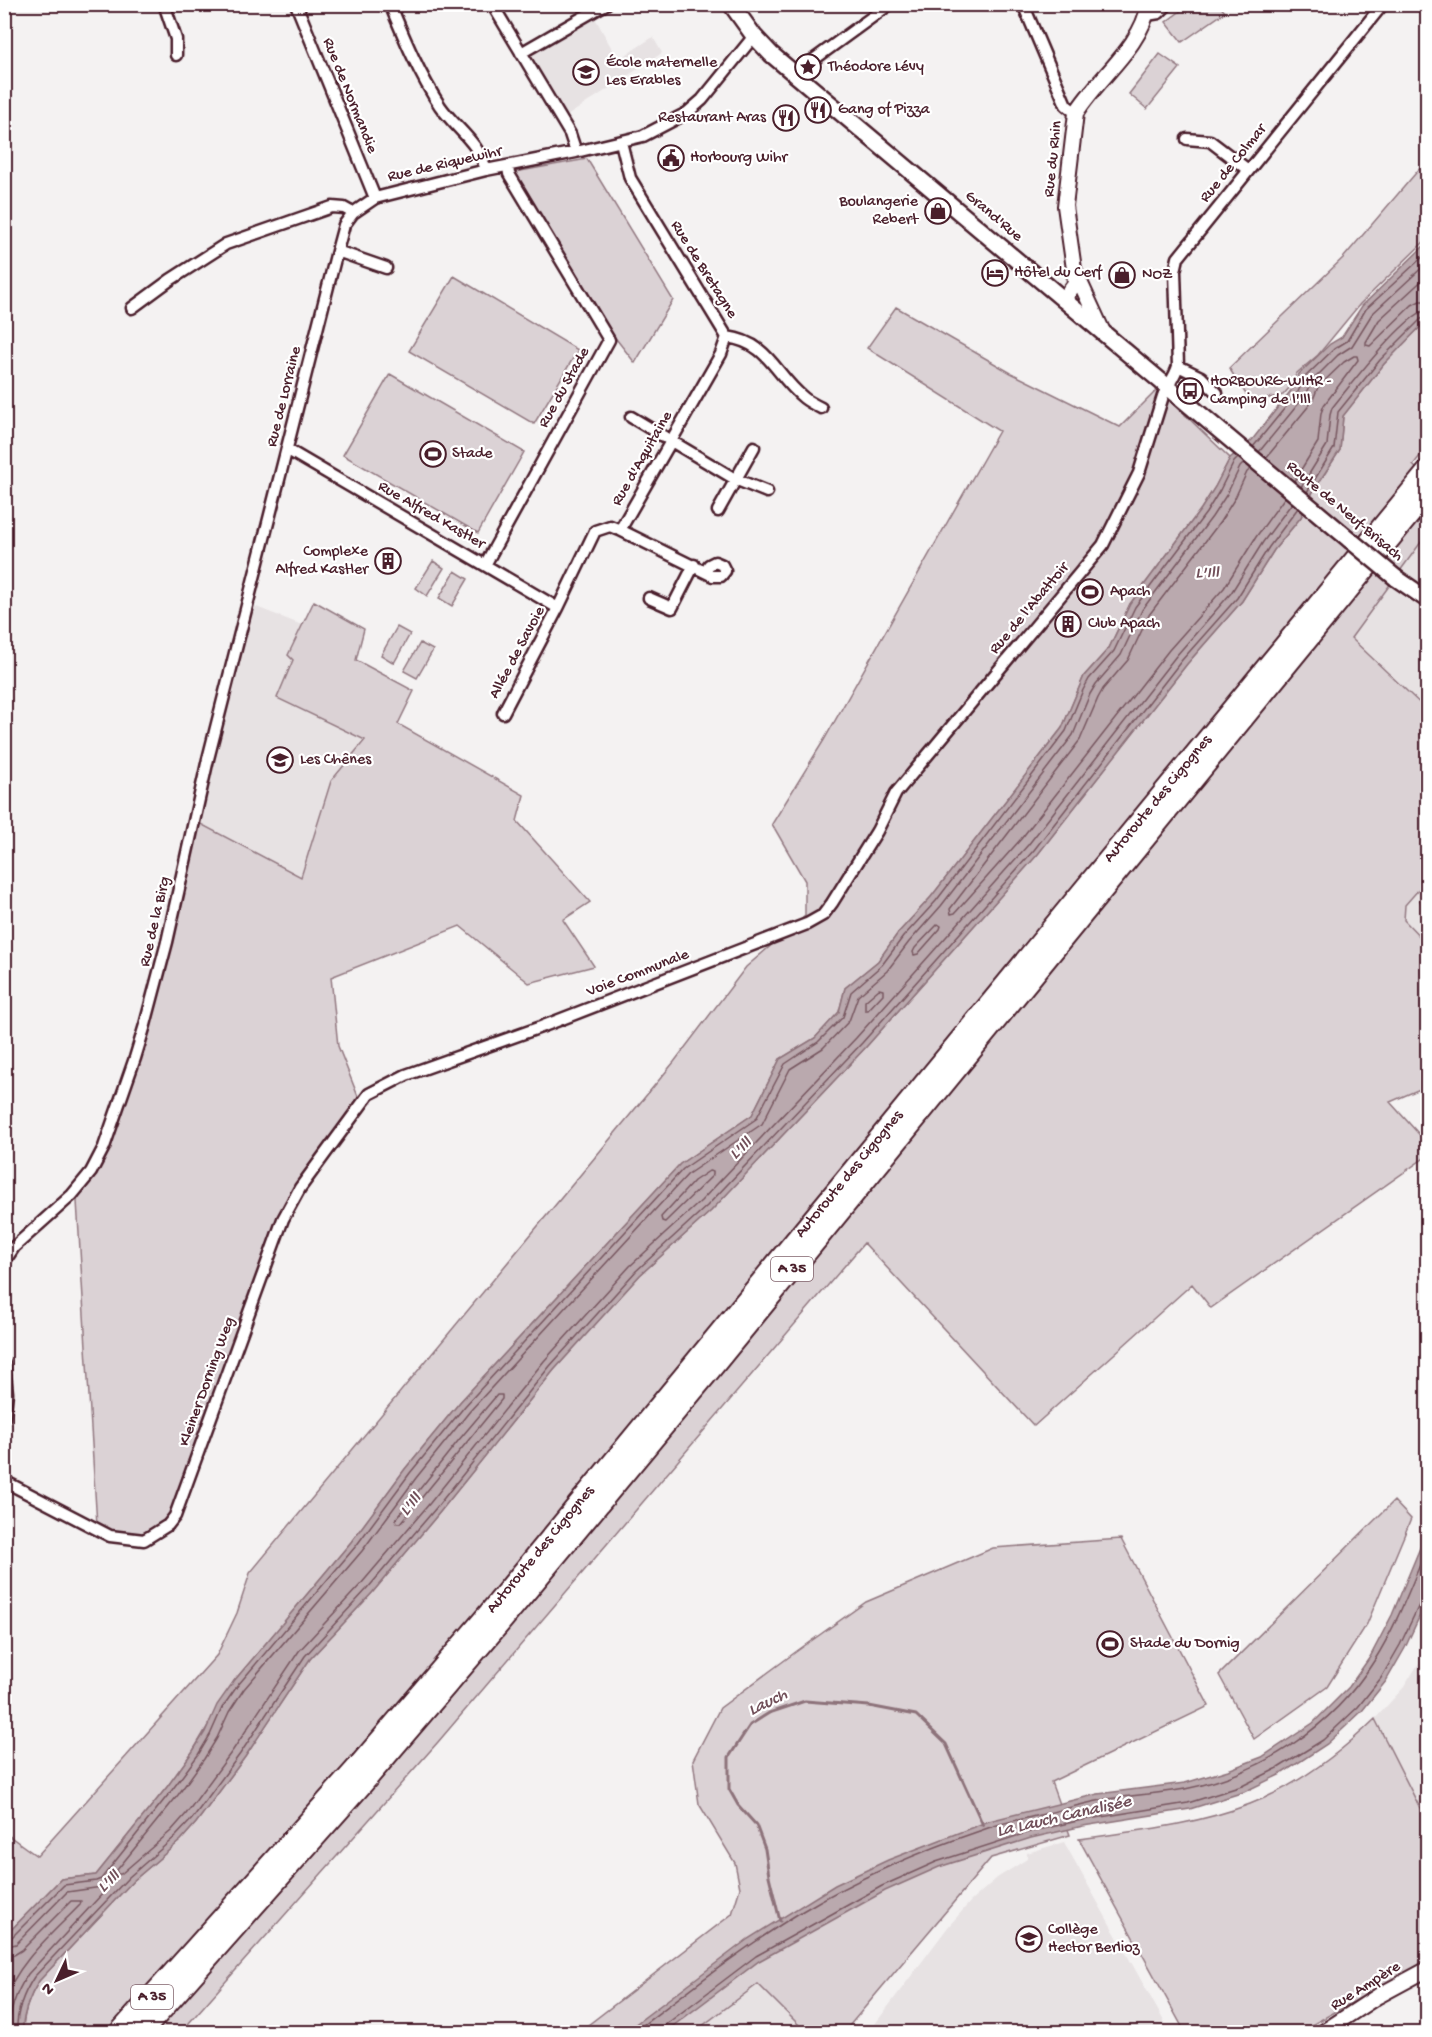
<svg xmlns="http://www.w3.org/2000/svg" width="1432" height="2037" font-family="'Gochi Hand',sans-serif">
	<rect width="100%" height="100%" fill="#f4f2f2"/>
	<filter id="ink" filterUnits="userSpaceOnUse"><feTurbulence type="fractalNoise" baseFrequency=".0167" numOctaves="2"/><feDisplacementMap in="SourceGraphic" scale="12" xChannelSelector="R" yChannelSelector="G"/><feConvolveMatrix kernelMatrix="1 2 1 2 8 2 1 2 1" color-interpolation-filters="sRGB"/></filter>
	<g filter="url(#ink)">
		<path fill="#e7e2e3" d="M594,16L618,60L653,37L662,53L567,116L532,58L533,53Z
			M1427,534V710L1351,638Z
			M254,606L302,625L288,655L293,660L277,698L365,739L331,781L301,877L199,823L219,731Z
			M1427,880V944L1403,920L1405,905Z
			M1427,1650V1822L1375,1719L1404,1687Z
			M1064,1842L1170,2032H869L948,1927L971,1901L997,1878L1027,1859V1853Z
			M758,1984L806,2032H694Z"/>
		<path fill="#dbd2d5" stroke="#927880" stroke-width="1.5" d="M1190,4L1219,5L1225,12L1182,42L1166,22Z
			M1160,54L1180,68L1147,109L1129,94Z
			M587,159L673,300L635,363L613,335L515,172Z
			M1427,160V239L1360,304L1318,355L1297,373L1290,387L1283,395L1251,402L1229,368L1344,257Z
			M454,276L578,350L534,424L409,351Z
			M896,307L1011,373L1120,427L1158,389L1230,458L1215,487L1201,509L1130,604L1109,648L1084,676L1062,728L931,897L898,933L878,961L845,988L839,1012L815,1038L780,1059L752,1115L680,1164L460,1402L405,1469L351,1542L234,1681L193,1751L167,1787L96,1875L61,1879L5,1936V1833L37,1856L217,1655L237,1613L250,1573L674,1062L746,967L805,916V881L772,824L824,740L999,431L867,348Z
			M1427,320V447L1413,465L1427,480V534L1351,638L1427,710V880L1405,905L1404,920L1427,944V1086L1390,1102L1427,1143V1156L1211,1308L1192,1284L1034,1426L864,1243L438,1742L181,2032H23C23,2013 29,1997 39,1981L133,1881L181,1840L196,1823L245,1757L310,1659L372,1593L440,1512L554,1370L640,1275L711,1211L866,1047L1038,854L1187,664L1242,601L1274,550L1301,517L1313,492L1340,450L1343,416L1384,364Z
			M390,374L524,452L478,533L343,455Z
			M433,561L444,568L427,596L416,588Z
			M455,571L468,579L452,606L439,598Z
			M314,601L364,629L356,660L414,691L398,724L524,795L517,821L590,902L563,920L594,966L529,983L460,926L331,977L338,1046L359,1099L283,1224L172,1518L138,1545L97,1525L77,1201L138,1057L199,823L301,877L331,781L365,740L277,698L293,660L288,655Z
			M397,627L410,634L394,663L381,655Z
			M420,643L433,650L417,678L404,671Z
			M1394,1501L1411,1519L1367,1624L1327,1687L1254,1739L1219,1675Z
			M1121,1539L1209,1706L1051,1782L1070,1835L991,1858L844,2032H806L758,1984L694,2032H579L732,1914L740,1888L735,1863L699,1804L693,1760L720,1708L797,1651L866,1602L993,1548Z
			M1375,1719L1427,1822V1961L1299,2032H1185L1079,1839C1136,1831 1196,1825 1250,1804C1297,1786 1339,1754 1375,1719Z"/>
		<path fill="#baa9ae" stroke="#8d727a" stroke-width="1.5" d="M1427,243V320L1384,364L1343,416L1340,450L1313,491L1301,517L1274,550L1242,601L1187,664L1038,854L866,1047L711,1211L640,1275L554,1370L440,1512L372,1593L310,1659L245,1757L196,1823L181,1840L133,1881L39,1981C29,1997 23,2013 22,2032H5V1936L61,1879L96,1875L167,1787L193,1751L205,1732L217,1705L234,1681L351,1542L405,1469L460,1402L680,1164L752,1115L780,1059L815,1038L839,1012L845,988L878,961L898,933L931,897L1062,728L1084,676L1109,648L1130,604L1201,509L1215,487L1230,458L1252,440L1293,388L1299,374L1330,344L1342,337L1362,306Z
			M1427,1531V1600L1405,1648L1386,1681L1362,1711L1327,1744L1281,1774L1244,1792L1190,1809L1083,1826L1031,1838L939,1867L885,1891L759,1961L665,2032H625L748,1939L835,1885L888,1860L989,1821L1098,1794L1185,1783L1228,1770L1262,1757L1313,1723L1349,1687L1370,1657L1392,1615Z"/>
		<g fill="none" stroke-linecap="round" stroke-linejoin="round">
			<path stroke="#77565f" stroke-width="1.5" d="M1428,275L1379,320L1366,342V345L1370,346L1412,305L1420,301H1428
				M1253,447L1298,392L1304,378L1334,349L1347,341L1366,309L1428,252
				M1259,452L1304,397L1311,382L1338,355L1352,346L1372,314L1428,262
				M1266,458L1312,402L1318,387L1344,362L1354,356H1357L1358,360L1324,405L1321,413L1318,442L1294,481
				M1244,463L1240,467L1227,494L1212,517L1142,610L1121,655L1096,684L1090,694L1073,735L941,906L909,942L887,971L858,996L849,1021L823,1048L790,1069L762,1124L688,1174L470,1411L416,1478L362,1551L244,1689L229,1712L217,1738L204,1759L178,1795L117,1870V1874H121L171,1831L186,1814L233,1750L299,1651L361,1584L430,1503L544,1361L630,1266L701,1201L856,1038L1028,845L1176,656L1231,593L1263,542L1292,503
				M1251,469L1247,472L1235,498L1220,522L1149,615L1128,660L1103,689L1098,698L1080,740L950,909L951,914L955,913L1021,839L1169,650L1224,588L1256,537L1285,497
				M1301,487L1327,445L1330,415L1332,408C1347,389 1407,311 1428,310
				M1307,492L1334,448L1338,412L1380,360L1421,319L1428,317
				M938,924L941,926L940,929L918,954L914,955L913,952L915,948Z
				M879,989L883,990V994L868,1010H865V1001Z
				M709,1171L713,1172V1175L665,1222L662,1221L661,1217L694,1181Z
				M497,1395H502V1399L401,1523H397L396,1519L458,1441Z
				M4,1940L11,1938L64,1885L96,1881L101,1879L172,1790L198,1755L210,1735L222,1708L238,1685L356,1546L410,1473L465,1406L683,1169L756,1119L785,1064L818,1042L843,1017L851,992L882,965L903,937L936,901L1066,731L1083,690L1089,679L1114,651L1135,607L1206,513L1220,490L1234,462L1238,458
				M4,1947L16,1944L67,1892L102,1887L105,1889L104,1892L28,1974C16,1992 9,2011 9,2032
				M4,1956L14,1955L22,1950L71,1901H81L80,1905C52,1934 17,1962 4,2002
				M17,2032C16,2012 23,1994 34,1977L129,1877L176,1836L192,1819L240,1754L305,1656L367,1589L436,1508L550,1366L636,1271L707,1206L862,1043L1034,850L1182,660L1237,598L1269,547L1298,508
				M634,2032C688,1991 742,1948 801,1912C859,1877 923,1850 988,1828C1005,1822 1023,1819 1040,1815C1061,1810 1081,1804 1102,1800C1129,1795 1157,1794 1185,1789C1261,1774 1333,1727 1374,1661C1397,1625 1411,1585 1428,1546
				M662,2032L665,2025L756,1956L882,1886L936,1862L1029,1832L1082,1820L1188,1803L1242,1786L1278,1768L1323,1740L1358,1707L1381,1678L1400,1645L1420,1603L1428,1600"/>
			<path stroke="#8d727a" stroke-width="3" d="M780,1921L769,1876L765,1849L756,1825L738,1805L729,1789V1757L750,1725L769,1713L805,1701L869,1706L916,1715L946,1744L983,1825"/>
			<g stroke="#4a1f2b" stroke-width="15">
				<path id="minor" d="M164,4L176,39V55
					M296,4L375,198
					M390,4C405,40 419,74 440,106C456,129 478,141 486,170
					M492,4L570,134L576,152
					M1023,4L1066,105L1076,113
					M1147,15L1159,13L1168,4
					M521,53L606,4
					M794,74L890,4
					M1187,139L1210,141L1248,170
					M621,142L630,178L727,337C770,343 774,374 804,398C809,402 815,405 821,408
					M337,251L386,268
					M132,308L170,280L226,244L332,207L344,208L353,213L375,198L486,170L576,152L643,136L687,113L702,100L754,36
					M1178,366L1201,377L1217,393
					M631,417L735,479L767,492
					M288,450L558,608
					M718,511L754,447
					M620,530L713,576H721L725,571L722,565L715,562L709,565L705,571
					M485,565L609,340L509,174L508,166
					M649,598L672,608L694,565
					M503,713L558,608L595,531L610,526L620,530L721,354L727,337
					M1427,900L1428,899
					M4,1262L14,1247L72,1195L91,1172L104,1147L135,1058L145,1025L167,942L208,759L337,251L344,225L353,213
					M4,1364L7,1393L4,1418
					M4,1481L110,1536L144,1540L168,1525L175,1516L283,1219L300,1188L369,1094L406,1075L541,1027L807,924L823,915L832,903L877,831L896,793L1103,545L1139,473L1163,396C1167,386 1175,377 1178,366L1175,271L1178,258L1383,4"/>
			</g>
			<g stroke="#4a1f2b" stroke-width="18">
				<path id="tertiary" d="M1075,271L1103,332
					M1063,300L1075,284L1074,269L1065,206L1076,113C1098,77 1141,48 1149,4
					M1323,2032L1378,1996L1428,1969"/>
			</g>
			<g stroke="#4a1f2b" stroke-width="20">
				<path id="secondary" d="M731,4L754,36L771,54L1350,540
					M1396,578L1428,600"/>
			</g>
			<g stroke="#4a1f2b" stroke-width="24">
				<g id="motorway">
					<path id="s1" d="M120,2032L353,1772L489,1613L1428,471"/>
					<path d="M142,2032L364,1782L500,1623L706,1375L1428,492"/>
				</g>
			</g>
			<use href="#minor" stroke="#fff" stroke-width="10"/>
			<use href="#tertiary" stroke="#fff" stroke-width="14"/>
			<use href="#secondary" stroke="#fff" stroke-width="15"/>
			<use href="#motorway" stroke="#fff" stroke-width="20"/>
			<g stroke="#4a1f2b" stroke-width="20" stroke-linecap="butt">
				<path id="secondary-bridge" d="M1350,540L1396,578"/>
			</g>
			<use href="#secondary-bridge" stroke="#fff" stroke-width="15"/>
		</g>
	</g>
	<defs>
		<g id="sight-ring" transform="scale(1.35)"><circle r="9.5" fill="#fff" stroke="#4a1f2b" stroke-width="1.5"/><path d="M0-6L1.8-2.2L6-1.7L2.9 1.2L3.7 5.4L0 3.3L-3.7 5.4L-2.9 1.2L-6-1.7L-1.8-2.2Z" fill="#4a1f2b"/></g>
		<g id="school-ring" transform="scale(1.35)"><circle r="9.5" fill="#fff" stroke="#4a1f2b" stroke-width="1.5"/><path d="M0-5L7-2L0 1L-7-2ZM-4 1L0 2.5L4 1V4Q0 6-4 4Z" fill="#4a1f2b"/></g>
		<g id="restaurant-ring" transform="scale(1.35)"><circle r="9.5" fill="#fff" stroke="#4a1f2b" stroke-width="1.5"/><path d="M-5-6h1v4h1v-4h1v4h1v-4h1v5L-1.5 .5V6h-2V.5L-5-1ZM5-6V6H3V1.5H1.5Q1.5-4 5-6Z" fill="#4a1f2b"/></g>
		<g id="civic-ring" transform="scale(1.35)"><circle r="9.5" fill="#fff" stroke="#4a1f2b" stroke-width="1.5"/><path d="M-.6-6.5H3V-4.5H.6V-3L4-1V1h2V6H-6V1h2V-1L-.6-3ZM-1.2 2.5V6h2.4V2.5Z" fill="#4a1f2b"/></g>
		<g id="shop-ring" transform="scale(1.35)"><circle r="9.5" fill="#fff" stroke="#4a1f2b" stroke-width="1.5"/><path d="M-5-2.5h2.3a2.7 3.5 0 0 1 5.4 0H5L5.5 6h-11ZM-1.5-2.5h3a1.5 2.3 0 0 0-3 0Z" fill="#4a1f2b"/></g>
		<g id="hotel-ring" transform="scale(1.35)"><circle r="9.5" fill="#fff" stroke="#4a1f2b" stroke-width="1.5"/><path d="M-6-4.5h1.5V1H6V5H4.5V3h-9V5H-6ZM-4 0a1.8 1.8 0 1 1 3.6 0ZM.5 0V-2.5h3Q6-2.5 6 0Z" fill="#4a1f2b"/></g>
		<g id="bus-ring" transform="scale(1.35)"><circle r="9.5" fill="#fff" stroke="#4a1f2b" stroke-width="1.5"/><path d="M-5-6H5V4H4V6H2V4H-2V6H-4V4H-5ZM-3.5-4V0h7V-4ZM-3.5 1.2v1.5H-2V1.2ZM2 1.2v1.5H3.5V1.2Z" fill="#4a1f2b"/></g>
		<g id="stadium-ring" transform="scale(1.35)"><circle r="9.5" fill="#fff" stroke="#4a1f2b" stroke-width="1.5"/><path d="M0-5a6.5 5 0 1 0 0 10a6.5 5 0 1 0 0-10ZM-3.5-1.8h7v3.6h-7Z" fill="#4a1f2b"/></g>
		<g id="building-ring" transform="scale(1.35)"><circle r="9.5" fill="#fff" stroke="#4a1f2b" stroke-width="1.5"/><path d="M-4-6H4V6H1V3H-1V6H-4ZM-2.5-4.3h1.7v1.8h-1.7ZM.8-4.3h1.7v1.8H.8ZM-2.5-1h1.7V.8h-1.7ZM.8-1h1.7V.8H.8Z" fill="#4a1f2b"/></g>
	</defs>
	<g fill-rule="evenodd">
		<use href="#sight-ring" x="808" y="67"/>
		<use href="#school-ring" x="586" y="72"/>
		<use href="#restaurant-ring" x="818" y="110"/>
		<use href="#restaurant-ring" x="786" y="118"/>
		<use href="#civic-ring" x="671" y="158"/>
		<use href="#shop-ring" x="938" y="211"/>
		<use href="#hotel-ring" x="995" y="273"/>
		<use href="#shop-ring" x="1122" y="275"/>
		<use href="#bus-ring" x="1190" y="391"/>
		<use href="#stadium-ring" x="433" y="454"/>
		<use href="#building-ring" x="388" y="561"/>
		<use href="#stadium-ring" x="1090" y="592"/>
		<use href="#building-ring" x="1068" y="624"/>
		<use href="#school-ring" x="280" y="760"/>
		<use href="#stadium-ring" x="1110" y="1644"/>
		<use href="#school-ring" x="1029" y="1939"/>
	</g>
	<g text-anchor="middle" dominant-baseline="central" stroke-width="4.5" stroke-linejoin="round" paint-order="stroke">
		<g fill="#fff" stroke="#80626b" stroke-width="1.5">
			<rect x="771" y="1257" width="42" height="24" rx="4.5"/>
			<rect x="131" y="1985" width="42" height="24" rx="4.5"/>
		</g>
		<g font-size="15" font-weight="bold" fill="#4a1f2b">
			<text x="792" y="1269">A 35</text>
			<text x="152" y="1997">A 35</text>
		</g>
		<g font-size="16" fill="#4a1f2b" stroke="#fff" text-anchor="start">
			<text x="606" y="63">École maternelle<tspan x="606" dy="18">Les Erables</tspan></text>
			<text x="828" y="67">Théodore Lévy</text>
			<text x="838" y="110">Gang of Pizza</text>
			<text x="766" y="118" text-anchor="end">Restaurant Aras</text>
			<text x="690" y="158">Horbourg Wihr</text>
			<text x="918" y="202" text-anchor="end">Boulangerie<tspan x="918" dy="18">Rebert</tspan></text>
			<text x="1014" y="273">Hôtel du Cerf</text>
			<text x="1142" y="275">NOZ</text>
			<text x="1210" y="382">HORBOURG-WIHR -<tspan x="1210" dy="18">Camping de l'Ill</tspan></text>
			<text x="452" y="454">Stade</text>
			<text x="368" y="552" text-anchor="end">Complexe<tspan x="368" dy="18">Alfred Kastler</tspan></text>
			<text x="1110" y="592">Apach</text>
			<text x="1088" y="624">Club Apach</text>
			<text x="300" y="760">Les Chênes</text>
			<text x="1130" y="1644">Stade du Dornig</text>
			<text x="1048" y="1930">Collège<tspan x="1048" dy="18">Hector Berlioz</tspan></text>
		</g>
		<g font-size="16" fill="#4a1f2b" stroke="#fff">
			<text transform="translate(349 96) rotate(68)">Rue de Normandie</text>
			<text transform="translate(1054 159) rotate(-84)">Rue du Rhin</text>
			<text transform="translate(1234 164) rotate(-51)">Rue de Colmar</text>
			<text transform="translate(445 165) rotate(-13)">Rue de Riquewihr</text>
			<text transform="translate(993 217) rotate(40)">Grand'Rue</text>
			<text transform="translate(703 270) rotate(58)">Rue de Bretagne</text>
			<text transform="translate(565 388) rotate(-61)">Rue du Stade</text>
			<text transform="translate(285 397) rotate(-76)">Rue de Lorraine</text>
			<text transform="translate(643 459) rotate(-60)">Rue d'Aquitaine</text>
			<text transform="translate(1344 512) rotate(40)">Route de Neuf-Brisach</text>
			<text transform="translate(431 516) rotate(30)">Rue Alfred Kastler</text>
			<text transform="translate(1030 609) rotate(-50)">Rue de l'Abattoir</text>
			<text transform="translate(518 653) rotate(-62)">Allée de Savoie</text>
			<text stroke="none"><textPath href="#s1" startOffset="1612">Autoroute des Cigognes</textPath></text>
			<text transform="translate(156 922) rotate(-77)">Rue de la Birg</text>
			<text transform="translate(638 974) rotate(-21)">Voie Communale</text>
			<text stroke="none"><textPath href="#s1" startOffset="1126">Autoroute des Cigognes</textPath></text>
			<text transform="translate(208 1382) rotate(-70)">Kleiner Dorning Weg</text>
			<text stroke="none"><textPath href="#s1" startOffset="640">Autoroute des Cigognes</textPath></text>
			<text transform="translate(1366 1987) rotate(-32)">Rue Ampère</text>
		</g>
		<g font-size="18" font-style="italic" fill="#714f59" stroke="#fff">
			<text x="1207" y="573">L'Ill</text>
			<text transform="translate(741 1149) rotate(-43)">L'Ill</text>
			<text transform="translate(411 1505) rotate(-49)">L'Ill</text>
			<text transform="translate(768 1703) rotate(-26)">Lauch</text>
			<text transform="translate(1064 1817) rotate(-13)">La Lauch Canalisée</text>
			<text transform="translate(109 1882) rotate(-42)">L'Ill</text>
		</g>
	</g>
	<rect width="1432" height="2037" fill="none" stroke="#fff" stroke-width="24"/>
	<rect x="12" y="12" width="1408" height="2013" fill="none" stroke="#4a1f2b" stroke-width="2" filter="url(#ink)"/>
	<g transform="translate(57 1980) rotate(226)" stroke="#ffffff" stroke-width="4.5" paint-order="stroke">
	<path d="M0-4.5L10 22L0 15L-10 22Z" fill="#4a1f2b"/>
	<text y="-9" font-size="16" font-weight="bold" text-anchor="middle" fill="#4a1f2b">N</text>
	</g>
</svg>
